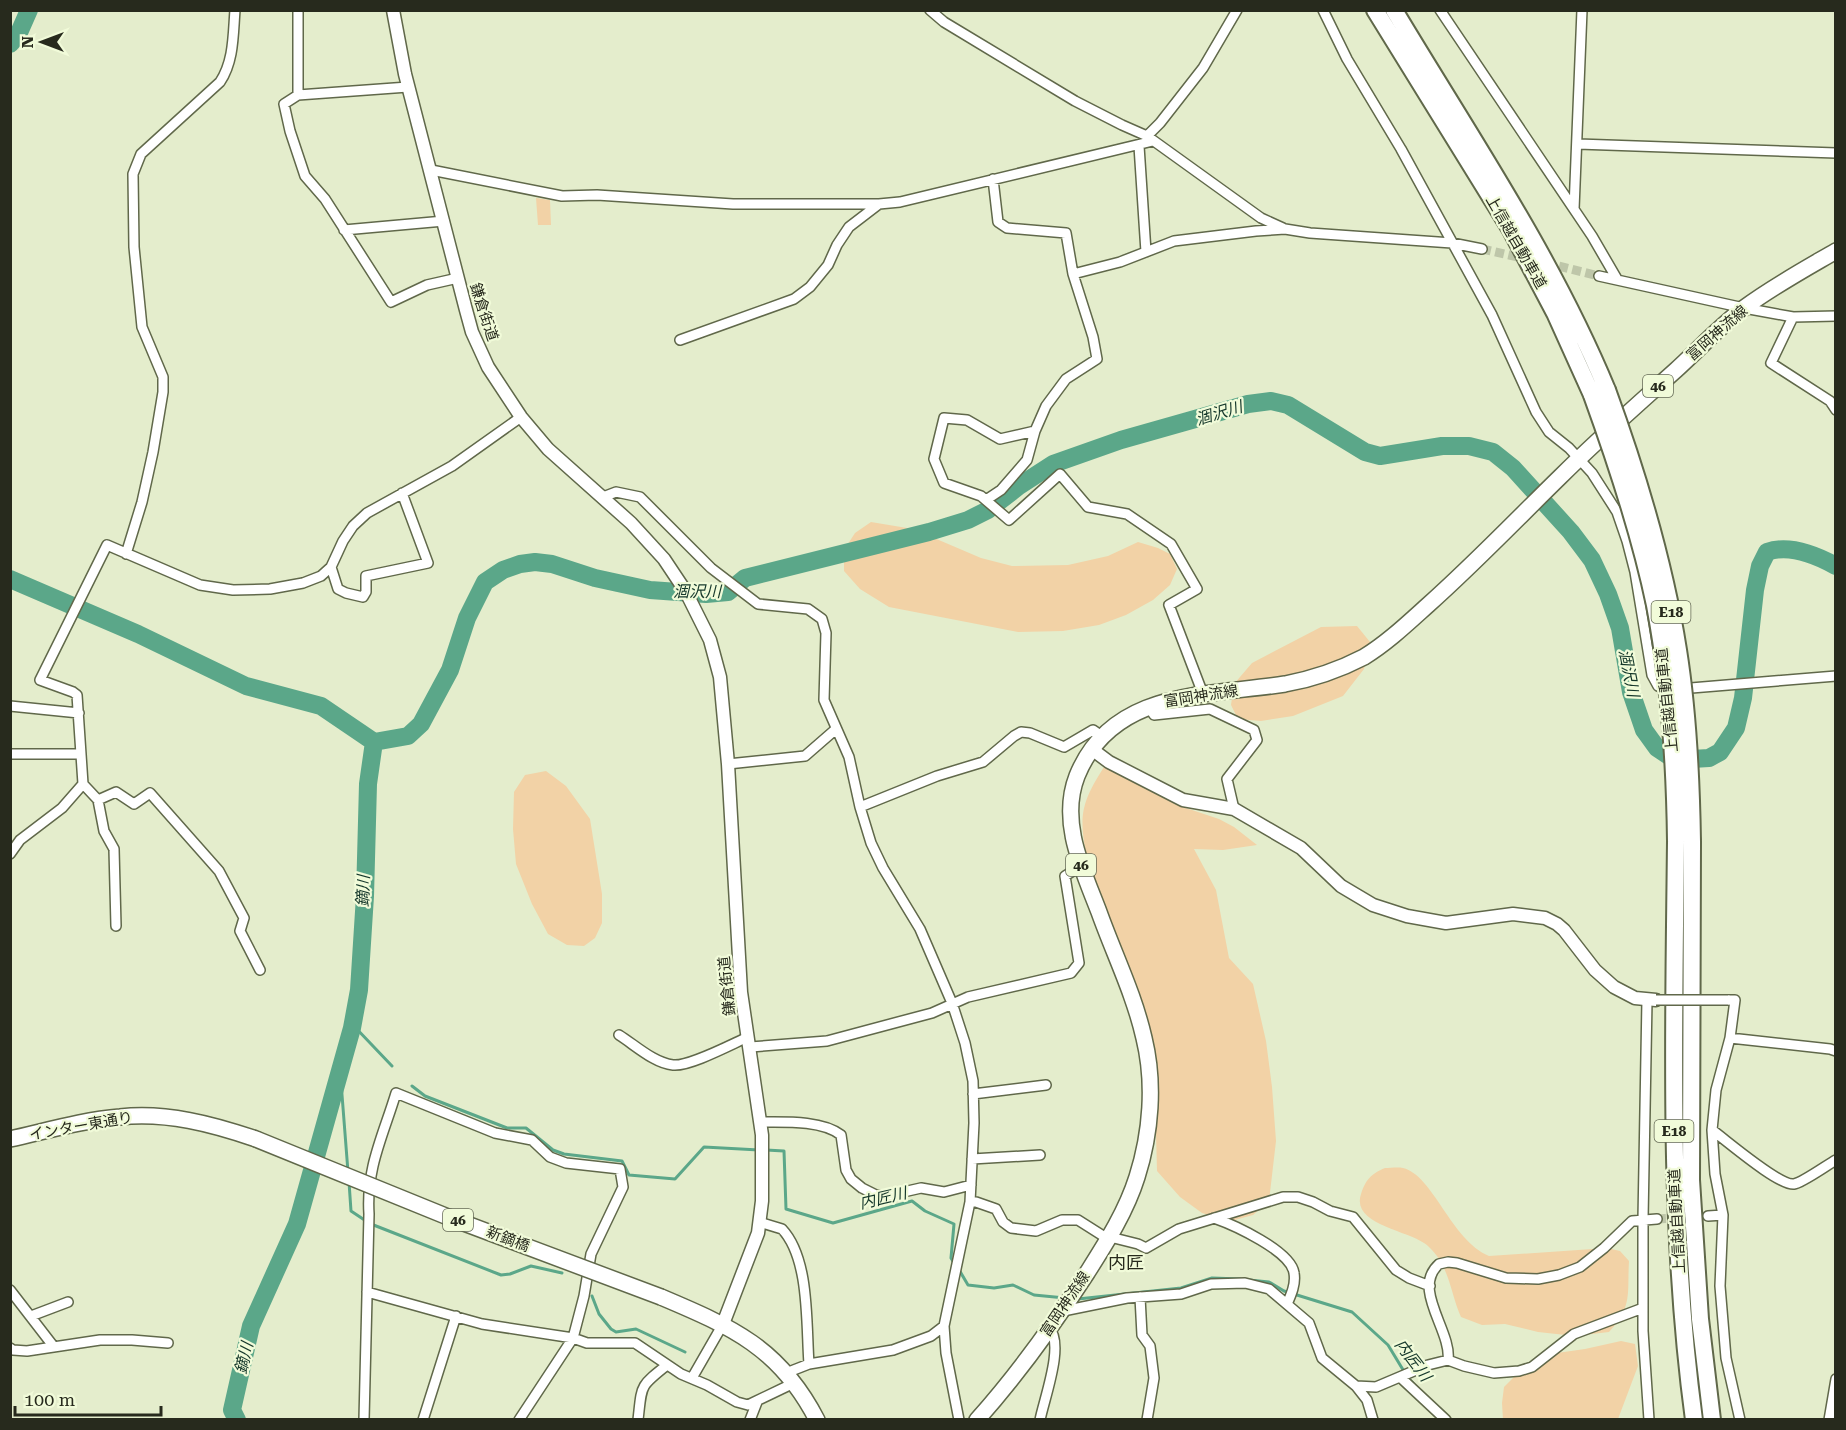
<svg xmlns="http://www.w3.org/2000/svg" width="1846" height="1430" font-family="'Roboto Serif','Noto Sans JP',serif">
	<rect width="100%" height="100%" fill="#e4edcc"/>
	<path fill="#f2d2a6" d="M536,198L550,200L551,225H538Z
		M871,522L913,529L981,558L1012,566L1068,565L1108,556L1138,542L1158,548L1170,554L1177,569L1170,585L1153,600L1126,615L1099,625L1063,631L1018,632L889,607L860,589L844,571V550L855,533Z
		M1357,626L1370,642L1364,669L1343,696L1293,716L1261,721L1238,719L1231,705L1234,684L1252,663L1321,627Z
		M1104,767L1177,805L1219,819L1234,827L1257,845L1223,850L1194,849L1216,890L1229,958L1253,984L1266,1041L1272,1087L1276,1141L1269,1201L1253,1215L1231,1221L1202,1213L1180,1197L1157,1171L1156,1133L1147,1055L1088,864C1079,818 1079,806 1104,767Z
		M546,771L566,786L590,819L602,894V923L595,938L584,946L567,945L548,934L532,904L516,864L513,829L514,792L525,775Z
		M1385,1168C1390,1168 1398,1167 1403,1168C1433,1175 1451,1240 1489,1256L1607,1248L1620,1251L1629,1261C1627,1294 1633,1306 1609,1332L1575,1336L1538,1332L1505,1324L1482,1325L1461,1317C1452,1297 1450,1274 1437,1256C1434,1252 1429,1246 1424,1243C1406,1230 1351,1224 1361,1194C1366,1179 1371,1174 1385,1168Z
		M1621,1341L1635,1344L1638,1366L1618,1419L1503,1420L1502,1403L1504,1387L1528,1363L1543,1355L1585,1349Z"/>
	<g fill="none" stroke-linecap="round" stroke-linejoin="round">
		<path stroke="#5ba789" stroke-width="3" d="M352,1024L392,1066
			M340,1069L348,1172
			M412,1086L425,1096L507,1128H526L553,1150L564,1154L622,1161L629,1175L675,1179L704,1147L759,1150
			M766,1150L784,1151L786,1209L833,1223L912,1201L925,1211L954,1224L951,1258L954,1263
			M349,1182L351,1211L366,1221
			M371,1224L501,1275L510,1274L531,1266L562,1273
			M958,1268L968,1285L994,1288L1013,1285L1034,1295L1065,1298
			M1249,1280L1269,1282L1284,1291L1352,1312L1388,1345L1408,1378L1413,1383
			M592,1296L599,1314L611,1329L616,1332L636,1329L685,1352
			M1078,1299L1181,1288L1212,1278L1240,1279"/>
		<path stroke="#5ba789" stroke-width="18" d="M10,44L18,35L29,10
			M10,579L138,634L246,686L321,706L374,742
			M374,742L408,736L421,724L450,670L467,618L485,582L503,570L520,564L535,562L552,564L595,578L650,590L706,594L728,592L745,578L929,532L968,520L988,510L1019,486L1053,464L1121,440L1248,404L1271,401L1288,405L1365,452L1380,456L1442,446H1469L1493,452L1513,468L1571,532L1592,560L1608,594L1620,628L1631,692L1644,730L1657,748L1675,760L1709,758L1720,752L1736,728L1743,698L1755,590L1760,566L1767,552C1789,544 1816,555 1836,566
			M237,1420L232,1410L251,1326L297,1224L352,1028L359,990L365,896L368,784L374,742"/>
		<path stroke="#bec6a9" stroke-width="9" stroke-dasharray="9 4.5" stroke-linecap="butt" d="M1482,249L1527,259
			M1546,263L1599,276
			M1657,1219L1708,1216"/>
		<g stroke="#60684a" stroke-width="12">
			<path id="minor" d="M298,10V95L284,104L290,131L305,176L325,199L391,302L427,285L458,278
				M930,10L944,22L1075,101L1122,125L1147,136L1261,218L1283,228
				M1323,10L1347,59L1401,149L1492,315L1536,412L1549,432L1569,448L1592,473L1617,512L1627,541L1635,572L1652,675L1658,686L1667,690L1836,676
				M1440,10L1592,236L1617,279
				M298,95L408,87
				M1147,136L1160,123L1203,68L1237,10
				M1578,144L1836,153
				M1139,146L1146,252
				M431,170L562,196L597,195L733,204H879L900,202L1153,141
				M993,179L998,222L1007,228L1066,233L1073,274
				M1574,209L1582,10
				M344,230L444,221
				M1599,276L1744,308L1793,317L1836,316
				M1793,317L1771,363L1830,401L1836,410
				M680,340L794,299L810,287L828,265L837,245L849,227L879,204
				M1035,431L1000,439L967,420L944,418L934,459L944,483L981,496L1009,520L1060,474L1088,507L1127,514L1171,544L1197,589L1169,605L1203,694
				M603,497L616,492L640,497L711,568L758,604L808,609L822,619L826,633L824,700L849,757L860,807L871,843L883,868L920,929L952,1003L965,1043L973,1081L974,1123L970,1202L944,1326L946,1353L959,1420
				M986,500L1001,490L1027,460L1035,431L1046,406L1066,379L1097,359L1093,337L1073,274L1120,262L1174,241L1256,231L1285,229L1310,233L1452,243L1482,249
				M126,554L142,502L153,452L163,392V377L142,327L134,247L133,174L141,154L220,82C234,61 233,35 235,10
				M331,567L338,589L346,593L363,597L366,592V576L428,563L402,493
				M10,706L79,713
				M1148,706L1154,715L1210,709L1254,730L1257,740L1227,779L1234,809
				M10,754H81
				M728,764L805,756L836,729
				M83,784L98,800L104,831L114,849L116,926
				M98,800L116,792L134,804L150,793L219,871L244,918L240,931L260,970
				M860,807L937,776L983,762L1014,736L1021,732L1030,733L1064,747L1093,730L1103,737
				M10,854L20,840L62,808L83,784L77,695L73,692L40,680L107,545L200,585L233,590L270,589L303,583L321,576L331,567L343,541L353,526L367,513L452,466L521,417
				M1647,1000L1643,1219V1331L1649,1420
				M1728,1000H1735L1730,1038L1716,1090L1712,1130L1715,1174L1723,1215L1720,1286L1726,1358L1740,1420
				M619,1035C635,1045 654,1063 673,1065C689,1067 732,1044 748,1037
				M1730,1038L1830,1049L1836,1051
				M750,1047L827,1041L932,1013L968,997L1071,973L1079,963L1065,876L1081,866
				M973,1094L1046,1085
				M760,1122C784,1122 822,1120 841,1135L846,1170L851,1179L862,1188L876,1195H890L921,1188L944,1192L971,1185
				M1712,1130C1726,1140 1779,1186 1794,1184C1802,1183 1827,1165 1836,1160
				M972,1159L1040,1155
				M970,1202H976L996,1209L1003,1222L1011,1228L1036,1231L1062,1220H1078L1108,1239
				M1708,1216L1723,1215
				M1214,1218C1234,1225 1291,1251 1294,1273C1296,1284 1291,1295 1287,1304
				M759,1222L782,1229C810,1259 806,1324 809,1364
				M1110,1237L1138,1244L1146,1248L1179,1229L1283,1197H1298L1313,1202L1330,1211L1353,1217L1396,1270L1409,1278L1430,1286
				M10,1290L54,1347
				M367,1292L482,1324L573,1338L587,1343H635L681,1374L707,1385L737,1402L748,1405L796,1382
				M1140,1297L1142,1335L1150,1346L1154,1378L1147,1420
				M1063,1311L1127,1298L1181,1294L1211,1284L1245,1283L1269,1289L1309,1323L1322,1358L1356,1386L1376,1387L1428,1365L1448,1360L1464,1366L1494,1373L1519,1371L1532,1367L1574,1334L1643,1308
				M31,1316L68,1302
				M10,1348L13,1350L27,1351L100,1340H132L168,1343
				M1448,1360C1452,1331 1411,1289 1439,1264L1448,1262L1457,1263L1506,1278L1538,1279L1559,1275L1580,1267L1604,1248L1632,1221L1657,1219
				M786,1373L809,1364L893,1350L931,1336L944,1326
				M1400,1377L1446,1420
				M692,1378L723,1324
				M1356,1386L1367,1400L1373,1420
				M364,1420L369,1214C366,1168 383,1136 396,1093L495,1133L532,1140L550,1157L566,1163L620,1169L623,1187L591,1254L584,1296L573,1338L519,1420
				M423,1420L456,1316
				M638,1420C642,1385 639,1387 667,1365
				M750,1420L757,1402
				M1040,1420C1044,1399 1065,1344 1049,1328
				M1829,1420L1836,1379"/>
		</g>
		<g stroke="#60684a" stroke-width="15">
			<path id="tertiary" d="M393,10L405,74L466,310L472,332L488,367L521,417L548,449L631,523L664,559L686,592L710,640L720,677L728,764L741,992L762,1135V1201L758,1233L723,1324
				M1093,750L1109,762L1183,800L1234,809L1301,848L1341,886L1373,905L1407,916L1446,923L1513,914L1545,918L1557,924L1564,930L1595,970L1614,987L1635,998L1656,1000"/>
		</g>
		<g stroke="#60684a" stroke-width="18">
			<path id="primary" d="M10,1139C46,1131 83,1120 120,1117C167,1112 212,1124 256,1139
				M661,1297C732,1327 780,1348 817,1420
				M977,1420C1018,1374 1054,1324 1087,1273C1106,1243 1126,1212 1137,1177C1151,1133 1155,1083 1144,1038C1134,994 1114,954 1099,912C1083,870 1059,822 1077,776C1112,689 1208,696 1285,684C1312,679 1339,670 1364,657C1387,643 1408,623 1428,605C1474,564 1516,520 1560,477C1597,440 1637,405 1676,370C1698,350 1720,326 1744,308C1772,287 1805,269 1836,251"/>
		</g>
		<g stroke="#60684a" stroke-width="20">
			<path id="motorway" d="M1375,10L1511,230L1555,313L1592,395
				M1394,10C1470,137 1550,253 1607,390
				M1676,841C1674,1034 1668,1228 1694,1420
				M1692,841L1691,1180L1700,1319L1712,1420"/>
		</g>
		<use href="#minor" stroke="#fff" stroke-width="9"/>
		<use href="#tertiary" stroke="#fff" stroke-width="12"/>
		<use href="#primary" stroke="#fff" stroke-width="15"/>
		<use href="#motorway" stroke="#fff" stroke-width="16"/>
		<g stroke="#60684a" stroke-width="12" stroke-linecap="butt">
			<path id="minor-bridge" d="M1656,1000H1728"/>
		</g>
		<g stroke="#60684a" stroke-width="18" stroke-linecap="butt">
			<path id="primary-bridge" d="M256,1139L448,1217L661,1297"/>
		</g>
		<g stroke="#60684a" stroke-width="20" stroke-linecap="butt">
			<path id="motorway-bridge" d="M1607,390C1638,475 1664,561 1678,650C1688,713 1691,777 1692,841
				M1592,395C1617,464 1640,533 1655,605C1670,683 1675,761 1676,841"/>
		</g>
		<use href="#minor-bridge" stroke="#fff" stroke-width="9"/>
		<use href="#primary-bridge" stroke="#fff" stroke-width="15"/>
		<use href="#motorway-bridge" stroke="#fff" stroke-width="16"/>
	</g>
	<g text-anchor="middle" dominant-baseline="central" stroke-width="4.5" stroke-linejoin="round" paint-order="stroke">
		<g fill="#f1fbd9" stroke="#646955" stroke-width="1.5">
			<rect x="1643" y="375" width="30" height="22" rx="4.5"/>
			<rect x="1651.5" y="601" width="39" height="22" rx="4.5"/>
			<rect x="1066" y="854" width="30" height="22" rx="4.5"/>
			<rect x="1654.5" y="1120" width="39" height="22" rx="4.5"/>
			<rect x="443" y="1209" width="30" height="22" rx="4.5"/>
		</g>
		<g font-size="14" font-weight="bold" fill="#272a1d">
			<text x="1658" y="386">46</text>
			<text x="1671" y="612">E18</text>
			<text x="1081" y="865">46</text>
			<text x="1674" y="1131">E18</text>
			<text x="458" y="1220">46</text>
		</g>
		<g font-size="15" fill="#272a1d" stroke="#f1fbd9">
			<text transform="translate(1516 242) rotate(60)">上信越自動車道</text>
			<text transform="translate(484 312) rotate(72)">鎌倉街道</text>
			<text transform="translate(1717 333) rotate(-41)">富岡神流線</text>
			<text transform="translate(1201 696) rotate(-9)">富岡神流線</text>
			<text transform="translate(1667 700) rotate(-96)">上信越自動車道</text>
			<text transform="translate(727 986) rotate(-96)">鎌倉街道</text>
			<text transform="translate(81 1126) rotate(-10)">インター東通り</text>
			<text transform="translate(1677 1221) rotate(-93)">上信越自動車道</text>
			<text transform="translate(508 1239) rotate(21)">新鏑橋</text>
			<text transform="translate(1065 1304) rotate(-56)">富岡神流線</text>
		</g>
		<g font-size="16" font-style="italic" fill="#14372a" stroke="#f1fbd9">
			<text transform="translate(1219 413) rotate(-17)">涸沢川</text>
			<text x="697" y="591">涸沢川</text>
			<text transform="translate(1629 673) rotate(79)">涸沢川</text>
			<text transform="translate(363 891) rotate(-88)">鏑川</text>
			<text transform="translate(883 1198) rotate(-13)">内匠川</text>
			<text transform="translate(244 1358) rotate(-77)">鏑川</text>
			<text transform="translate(1413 1360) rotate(53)">内匠川</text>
		</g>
		<g font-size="18" fill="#272a1d" stroke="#f1fbd9">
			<text x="1126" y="1262">内匠</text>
		</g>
	</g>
	<rect width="1846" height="1430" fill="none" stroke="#272a1d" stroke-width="24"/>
	<g transform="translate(42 42) rotate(270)" stroke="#f1fbd9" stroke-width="4.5" paint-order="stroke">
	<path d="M0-4.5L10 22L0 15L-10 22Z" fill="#272a1d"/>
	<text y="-9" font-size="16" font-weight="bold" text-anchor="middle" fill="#272a1d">N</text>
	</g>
	<path d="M15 1406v9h146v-9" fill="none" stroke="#272a1d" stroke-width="3"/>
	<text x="24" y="1406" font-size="18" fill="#272a1d" stroke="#f1fbd9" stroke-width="4.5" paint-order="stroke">100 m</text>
</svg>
